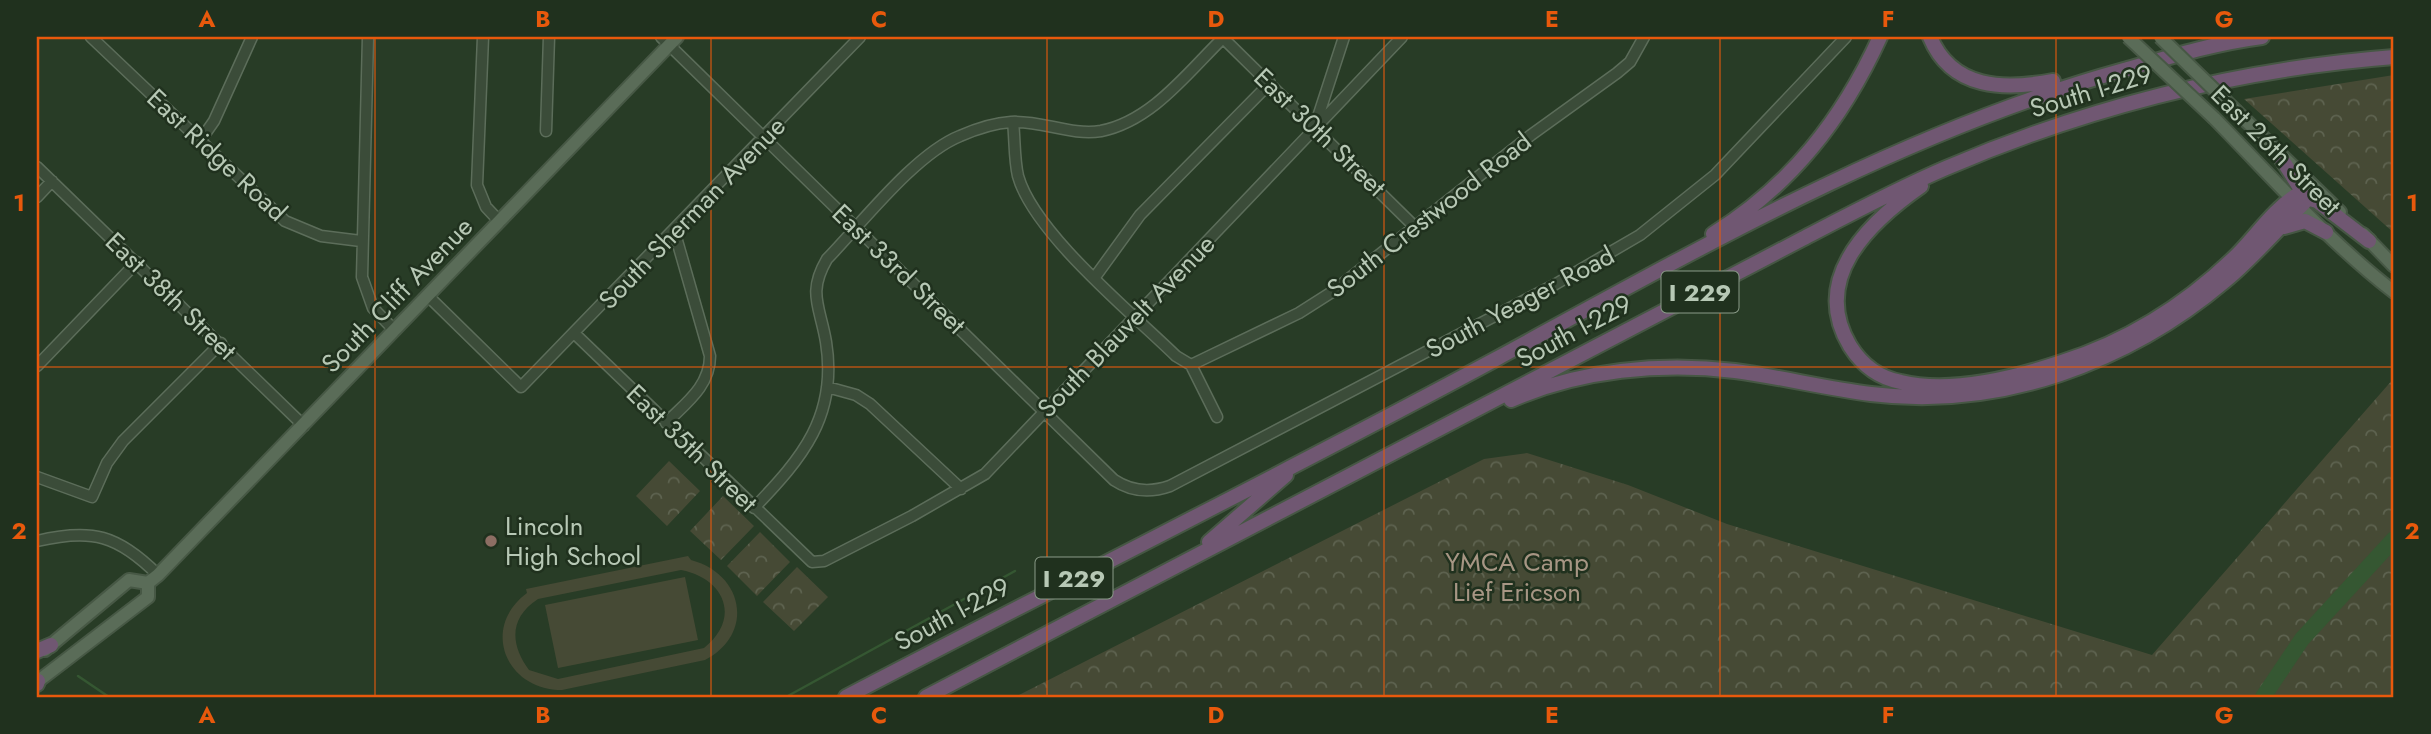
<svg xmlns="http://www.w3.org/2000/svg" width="2431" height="734" font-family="Jost,sans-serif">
	<defs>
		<pattern id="forest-crowns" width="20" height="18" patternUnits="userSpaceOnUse" patternTransform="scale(1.75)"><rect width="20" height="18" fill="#464a35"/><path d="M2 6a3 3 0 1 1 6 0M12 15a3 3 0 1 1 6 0" fill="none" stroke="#5e6350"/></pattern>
	</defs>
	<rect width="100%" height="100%" fill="#283c26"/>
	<path fill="url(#forest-crowns)" d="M2394,75V233L2244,99Z
		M2394,378V697H1015L1484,459L1527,453L1628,485L1727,524L2152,655Z
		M669,461L700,491L667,526L636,496Z
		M723,496L754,526L721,560L690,531Z
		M760,532L790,562L757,596L727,566Z
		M797,567L828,597L794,631L763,602Z"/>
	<path fill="#464a35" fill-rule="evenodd" d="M688,556L691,560C744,574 755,634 705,660L562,690C506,690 480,628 527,593L526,589ZM681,570C724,578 742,618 704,648L558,679L529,670C510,644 509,618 538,599Z
		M685,577L698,640L558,668L545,605Z"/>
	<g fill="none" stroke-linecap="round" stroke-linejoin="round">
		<path stroke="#355732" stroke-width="2.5" d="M37,622V621
			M78,676L109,697
			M786,697L1015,571"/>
		<path stroke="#355732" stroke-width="16" d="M2263,697L2302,639L2394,539"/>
		<g stroke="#5c6d5a" stroke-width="13">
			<path id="minor" d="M91,37L285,221L321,236L361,241
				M368,37L362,277L373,308L395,331
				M483,37L477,185L486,207L500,222
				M661,37L1114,480C1132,492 1150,493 1170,486L1554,285L1640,235L1715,175L1846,37
				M1223,38L1415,227
				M1013,122C1015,139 1014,159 1018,176C1034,233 1132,313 1176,356L1191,365L1217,417
				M1316,123L1344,37
				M546,131L549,37
				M200,141L214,121L252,37
				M37,167L304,426
				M37,197L52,181
				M1095,277L1140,215L1270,83
				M428,296L521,387L860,37
				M574,333L812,562L824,561L912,516L985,474L1402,37
				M1191,365L1299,313L1332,292L1531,135L1617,73L1630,62L1644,37
				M37,366L137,262
				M827,387L856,395L870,404L961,489
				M666,423C686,403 710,386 710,356L674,230
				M37,477L92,497L107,463L123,441L221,343
				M754,508C802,458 838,416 826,342C820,306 807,293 827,259C862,223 915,154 960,136C976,129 994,123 1011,122C1041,120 1071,136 1101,131C1152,121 1188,72 1223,38
				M37,541C92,528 118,535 158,575"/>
		</g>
		<g stroke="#475845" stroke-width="16">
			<path id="major" d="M2237,112L2340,212
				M2214,118C2273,178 2328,241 2394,292
				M2363,234L2394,266
				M45,650L129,580L148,583L158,575L677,37
				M37,682L148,597V583"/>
		</g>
		<g stroke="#465744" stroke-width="18">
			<path id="highway" d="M1930,37C1952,90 2005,90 2053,81
				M1921,186C1868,223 1810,279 1850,346C1862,365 1879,378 1901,382C1951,394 2014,378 2062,362C2128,341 2188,303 2237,255C2256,236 2274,209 2297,195L2317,201L2369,241
				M2284,227L2305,221L2326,232
				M1713,234C1791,185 1842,120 1880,37
				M1511,400C1580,370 1661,362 1735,371C1780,377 1825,388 1871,394C1999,410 2128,363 2225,281C2254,257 2278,228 2304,203L2300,188L2276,150
				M1209,542L1286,475
				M37,651L51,645
				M37,684L38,681
				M846,697C1062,584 1281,475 1496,359C1696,250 1903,131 2124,70C2169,57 2215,43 2262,37
				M926,697L1802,239C1850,214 1897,189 1946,168C2088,107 2240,69 2394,57"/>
		</g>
		<use href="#minor" stroke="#3b4c39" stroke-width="10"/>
		<use href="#major" stroke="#5a6c58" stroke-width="12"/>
		<use href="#highway" stroke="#705772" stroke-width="14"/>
		<g stroke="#475845" stroke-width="16" stroke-linecap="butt">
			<path id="major-bridge" d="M2128,37L2214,118
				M2160,37L2237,112"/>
		</g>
		<use href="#major-bridge" stroke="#5a6c58" stroke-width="12"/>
	</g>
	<path fill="none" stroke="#e8590c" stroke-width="2" stroke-opacity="0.55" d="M375,37V697M711,37V697M1047,37V697M1384,37V697M1720,37V697M2056,37V697M37,367H2394"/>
	<circle fill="#8d6e63" stroke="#20311e" stroke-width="2.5" cx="491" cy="541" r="7"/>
	<g text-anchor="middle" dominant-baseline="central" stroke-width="5" stroke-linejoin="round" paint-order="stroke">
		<g fill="#20311e" stroke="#8a9b88" stroke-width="2">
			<rect x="1661.5" y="271.5" width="77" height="41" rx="5"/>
			<rect x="1035.5" y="557.5" width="77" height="41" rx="5"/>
		</g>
		<g font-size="24" font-weight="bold" fill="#b7c8b5">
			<text x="1700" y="292">I 229</text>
			<text x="1074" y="578">I 229</text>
		</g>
		<g font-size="26" fill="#b7c8b5" stroke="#20311e">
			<text transform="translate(2091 91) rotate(-17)">South I-229</text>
			<text transform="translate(1320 132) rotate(44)">East 30th Street</text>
			<text transform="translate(2276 150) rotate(45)">East 26th Street</text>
			<text transform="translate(217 155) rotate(43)">East Ridge Road</text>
			<text transform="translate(692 213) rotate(-46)">South Sherman Avenue</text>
			<text transform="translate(1429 215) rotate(-38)">South Crestwood Road</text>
			<text transform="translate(899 269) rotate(44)">East 33rd Street</text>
			<text transform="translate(397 295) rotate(-46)">South Cliff Avenue</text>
			<text transform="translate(171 296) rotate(44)">East 38th Street</text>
			<text transform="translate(1520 302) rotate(-28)">South Yeager Road</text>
			<text transform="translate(1126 326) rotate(-46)">South Blauvelt Avenue</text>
			<text transform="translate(1574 331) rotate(-28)">South I-229</text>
			<text transform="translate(692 448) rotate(44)">East 35th Street</text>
			<text transform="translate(952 614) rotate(-28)">South I-229</text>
		</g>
		<g font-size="26" fill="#b7c8b5" stroke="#20311e" text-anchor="start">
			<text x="505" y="526">Lincoln<tspan x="505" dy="30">High School</tspan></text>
		</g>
		<g font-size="26" fill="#a79684" stroke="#20311e">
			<text x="1517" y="562">YMCA Camp<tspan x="1517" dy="30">Lief Ericson</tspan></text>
		</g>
	</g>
	<rect width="2431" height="734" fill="none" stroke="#20311e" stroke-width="77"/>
	<rect x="38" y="38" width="2354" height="658" fill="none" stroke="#e8590c" stroke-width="2.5"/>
	<g font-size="23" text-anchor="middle" font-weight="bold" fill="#e8590c">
		<text x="207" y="27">A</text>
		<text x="543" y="27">B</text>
		<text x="879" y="27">C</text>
		<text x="1216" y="27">D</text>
		<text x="1552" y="27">E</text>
		<text x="1888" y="27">F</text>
		<text x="2224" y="27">G</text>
		<text x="19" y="211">1</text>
		<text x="2412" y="211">1</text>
		<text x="19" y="539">2</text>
		<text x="2412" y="539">2</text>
		<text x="207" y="723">A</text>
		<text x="543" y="723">B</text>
		<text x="879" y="723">C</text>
		<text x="1216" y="723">D</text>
		<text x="1552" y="723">E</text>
		<text x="1888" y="723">F</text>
		<text x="2224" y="723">G</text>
	</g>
</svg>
